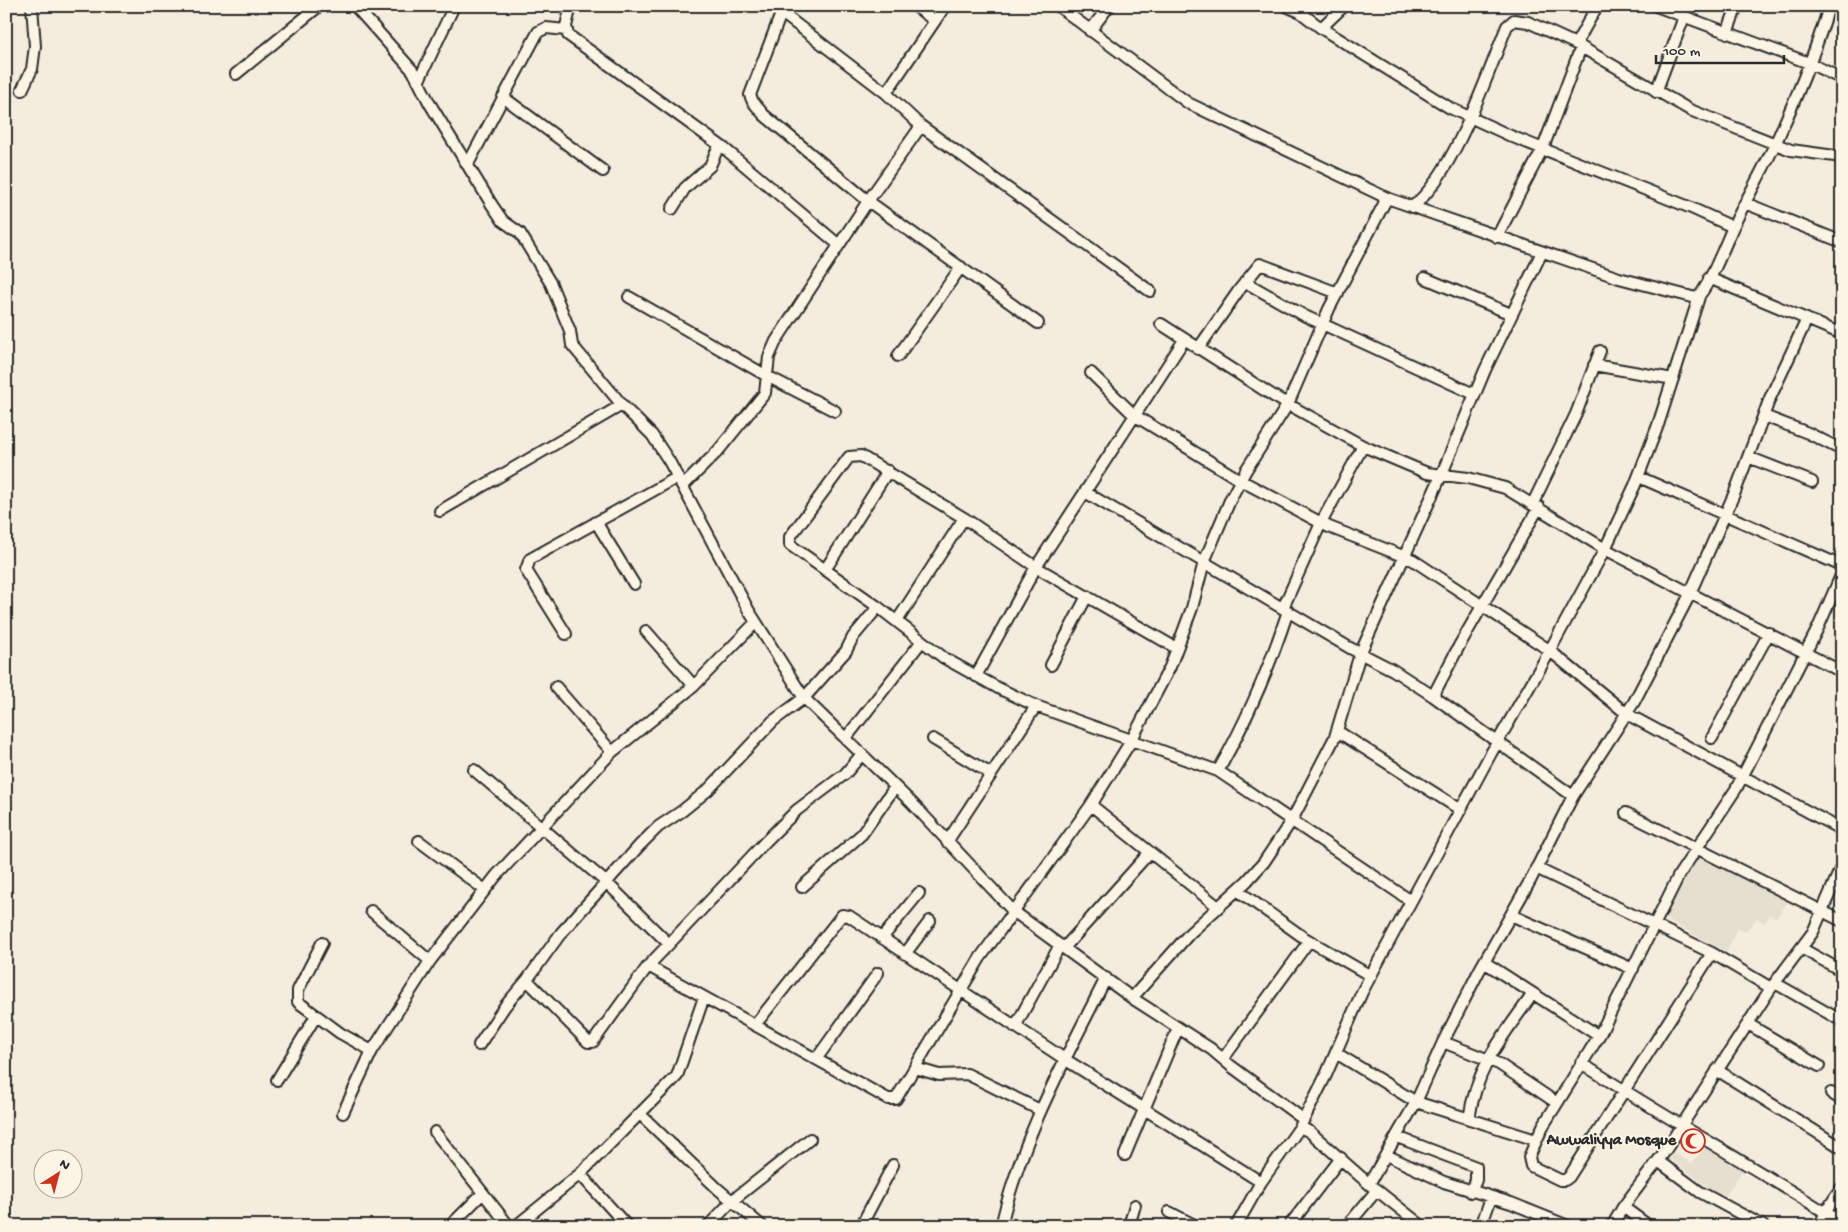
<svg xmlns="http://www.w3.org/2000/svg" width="1848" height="1232" font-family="'Gochi Hand',sans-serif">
	<rect width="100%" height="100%" fill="#f4edde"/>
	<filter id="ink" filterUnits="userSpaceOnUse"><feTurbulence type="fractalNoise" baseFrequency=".02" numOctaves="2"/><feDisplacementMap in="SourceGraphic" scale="10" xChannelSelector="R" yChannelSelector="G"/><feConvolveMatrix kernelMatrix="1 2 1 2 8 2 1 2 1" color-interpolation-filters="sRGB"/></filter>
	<g filter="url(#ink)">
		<path fill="#e5dfd0" d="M1700,853L1789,900L1776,918L1769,915L1765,923L1757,918L1745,932L1737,928L1727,952L1663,918Z
			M1709,1142L1746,1165L1724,1198L1669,1158L1674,1152L1691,1164Z"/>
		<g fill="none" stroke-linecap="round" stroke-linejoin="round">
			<g stroke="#2b2b2b" stroke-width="14">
				<path id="street" d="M355,6L413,71L430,104L492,205L503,221L520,233L551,284L570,331L572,345L622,405L652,435L669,461L749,611L804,698L912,803L1013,911L1132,998L1211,1049L1231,1066L1303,1119
					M571,6L566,26L568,35L725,149L839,245
					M915,6L935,21
					M945,6L886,93L921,126L1150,291
					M1058,6L1188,103L1387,198L1619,278L1696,298C1706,294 1727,240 1733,227C1748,195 1767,164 1781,131C1799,91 1817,49 1829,6
					M1286,6L1300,12L1321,28L1450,108L1513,137L1689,207L1733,227
					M1656,6L1809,63L1842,79
					M783,7L782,11L787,17L886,93
					M782,11L750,95L753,102L764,115L868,201L1038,323
					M1321,28L1344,6
					M1090,31L1109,6
					M1727,33L1737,6
					M1576,44L1597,6
					M236,74L319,6
					M419,80L454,6
					M22,90L32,69L35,46L32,6
					M1656,92L1684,17
					M503,97L603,171
					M468,164L538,32L546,28L566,30
					M1745,203L1842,242
					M1412,207C1453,176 1487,76 1507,26L1514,20L1528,22L1576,44L1690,110L1791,150L1842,157
					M672,209L685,188L710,166L716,152L721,146
					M1497,237L1543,148L1581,47
					M1425,278L1511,314
					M1709,278L1842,334
					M1245,282L1305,316L1474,394
					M629,297L767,376L835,411
					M1161,324L1275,397L1363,446L1427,473L1468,478L1505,488L1605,549L1842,672
					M1198,349L1239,290L1260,264L1338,293
					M898,356L961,267
					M1594,365L1673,379
					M1091,373L1134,415L1240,480L1329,527L1413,560L1549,650L1627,714L1842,830
					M1764,416L1808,433L1842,450
					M1748,457L1812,482
					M1639,477L1842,566
					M683,486L718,451L765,393L769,357L776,341L868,201L921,126
					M1085,492L1350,648L1393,670L1433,696L1573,796
					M1533,503L1576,414L1600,351
					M440,511L622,405
					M596,522L634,584
					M825,570L888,471
					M1283,608L1321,523L1363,446
					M897,621L964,518
					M646,631L694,686
					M566,634L526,570L530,559L678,477
					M1176,648L1036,567L964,518L861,456L849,457L790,537V545L878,607L944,658L998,688L1036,706L1218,771L1411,901
					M1051,665L1087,596
					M976,676L1036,567L1184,340
					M556,687L612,752
					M1433,696L1459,646L1539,507
					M1337,731L1461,810
					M846,738L922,641
					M1712,738L1769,633
					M933,739L991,774
					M474,770L607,883L669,944
					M1218,771C1247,721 1270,666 1288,611
					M1091,805L1217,906
					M1626,813L1842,921
					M419,841L485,890
					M947,842L1036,706
					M1536,868L1712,953L1771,988
					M802,887L862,834L895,787
					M1237,890L1303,937L1371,976
					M371,911L430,961
					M1511,915L1633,969
					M882,938L919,893
					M322,943L298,990V1002L340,1033L372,1051
					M1064,948L1150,852
					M1801,948L1842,971
					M1712,953L1569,1177L1565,1180H1560L1531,1166L1529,1157L1543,1126L1599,1036L1679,875L1736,789L1818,628L1842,573
					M905,954L930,921
					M1484,962L1599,1036
					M648,966L888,1099H896L980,958L1091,805L1131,741L1170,667L1192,608L1204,562L1231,498L1246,470L1288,404L1329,309L1387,198
					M527,980L588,1042H593L648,966L669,944L766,841L797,810L845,774L862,754
					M1775,983L1842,1021
					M1132,998L1190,933L1247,881L1264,862L1292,820L1335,737L1360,654L1441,476L1485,370L1542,252
					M1748,1024L1819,1066
					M755,1025L842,915L849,916L1066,1060L1261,1182
					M1015,1027L1060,945
					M1443,1042L1499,1064L1557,1103
					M479,1045L505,1006L527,980L561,933L639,846L658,827L682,811L708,790L773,721L804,698L846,651L853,637L878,607
					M1336,1053L1416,1102L1369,1184
					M817,1058L878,973
					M1223,1059L1309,941
					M1581,1063C1667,1119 1756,1168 1842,1223
					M915,1068L939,1075L967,1074L1040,1110
					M1717,1070L1842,1148
					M277,1080L316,1016
					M1831,1093L1842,1100
					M343,1113L372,1051L430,961L496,876L612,752L694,686L756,622
					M641,1115L718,1189L762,1226
					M1469,1119C1477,1065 1502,1038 1532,995
					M1300,1127L1326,1075L1362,992L1490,755L1543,663L1605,549L1635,485L1658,425L1699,297
					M435,1132L509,1226
					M1397,1137L1476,1167V1180L1471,1192
					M1536,1140L1416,1102L1443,1042L1479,971L1530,881L1573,796L1634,702L1688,598L1735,492L1770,398L1807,319
					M1125,1155L1178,1028
					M1386,1155L1444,1182L1511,1203L1568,1226
					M1658,1161L1700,1192L1763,1226
					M580,1174L627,1226
					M1623,1207L1649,1226
					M1169,1212L1196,1226
					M450,1226L483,1193
					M516,1226L580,1174L677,1076L704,997
					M708,1226L733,1200L810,1139
					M861,1226L893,1165
					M1001,1226C1022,1136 1065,1060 1106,978
					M1129,1226L1135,1205
					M1236,1226L1261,1182L1300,1127L1310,1132L1369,1184L1422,1226
					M1289,1226L1341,1158
					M1347,1226L1377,1190
					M1481,1226L1491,1198
					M1612,1226L1623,1207L1663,1154L1771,988L1813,932L1842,865
					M1820,1226L1825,1213L1842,1187"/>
			</g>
			<use href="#street" stroke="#fcf5e5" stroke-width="10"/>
		</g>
	</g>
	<defs>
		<g id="mosque-ring" transform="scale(1.25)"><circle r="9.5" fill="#fcf5e5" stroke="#c8321e" stroke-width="1.5"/><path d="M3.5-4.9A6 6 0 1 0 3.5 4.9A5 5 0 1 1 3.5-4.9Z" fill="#c8321e"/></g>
	</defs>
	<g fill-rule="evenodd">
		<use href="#mosque-ring" x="1693" y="1141"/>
	</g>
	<g text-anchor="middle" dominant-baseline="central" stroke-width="4" stroke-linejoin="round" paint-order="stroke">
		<g font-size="16" font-weight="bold" fill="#2b2b2b" stroke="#fcf5e5" text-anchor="end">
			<text x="1676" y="1141">Awwaliyya Mosque</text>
		</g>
	</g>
	<rect width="1848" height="1232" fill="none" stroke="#fcf5e5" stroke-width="25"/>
	<rect x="12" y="12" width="1823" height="1207" fill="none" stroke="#2b2b2b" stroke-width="2" filter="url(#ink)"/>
	<g transform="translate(58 1174) rotate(36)"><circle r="24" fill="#fcf5e5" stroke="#a8a49b"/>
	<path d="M0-4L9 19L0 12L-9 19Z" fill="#c8321e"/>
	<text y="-8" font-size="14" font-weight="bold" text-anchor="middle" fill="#2b2b2b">N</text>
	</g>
	<path d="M1656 55v8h128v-8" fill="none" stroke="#2b2b2b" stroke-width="2.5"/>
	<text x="1663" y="55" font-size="15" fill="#2b2b2b" stroke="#fcf5e5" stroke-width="4" paint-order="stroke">100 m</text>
</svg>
